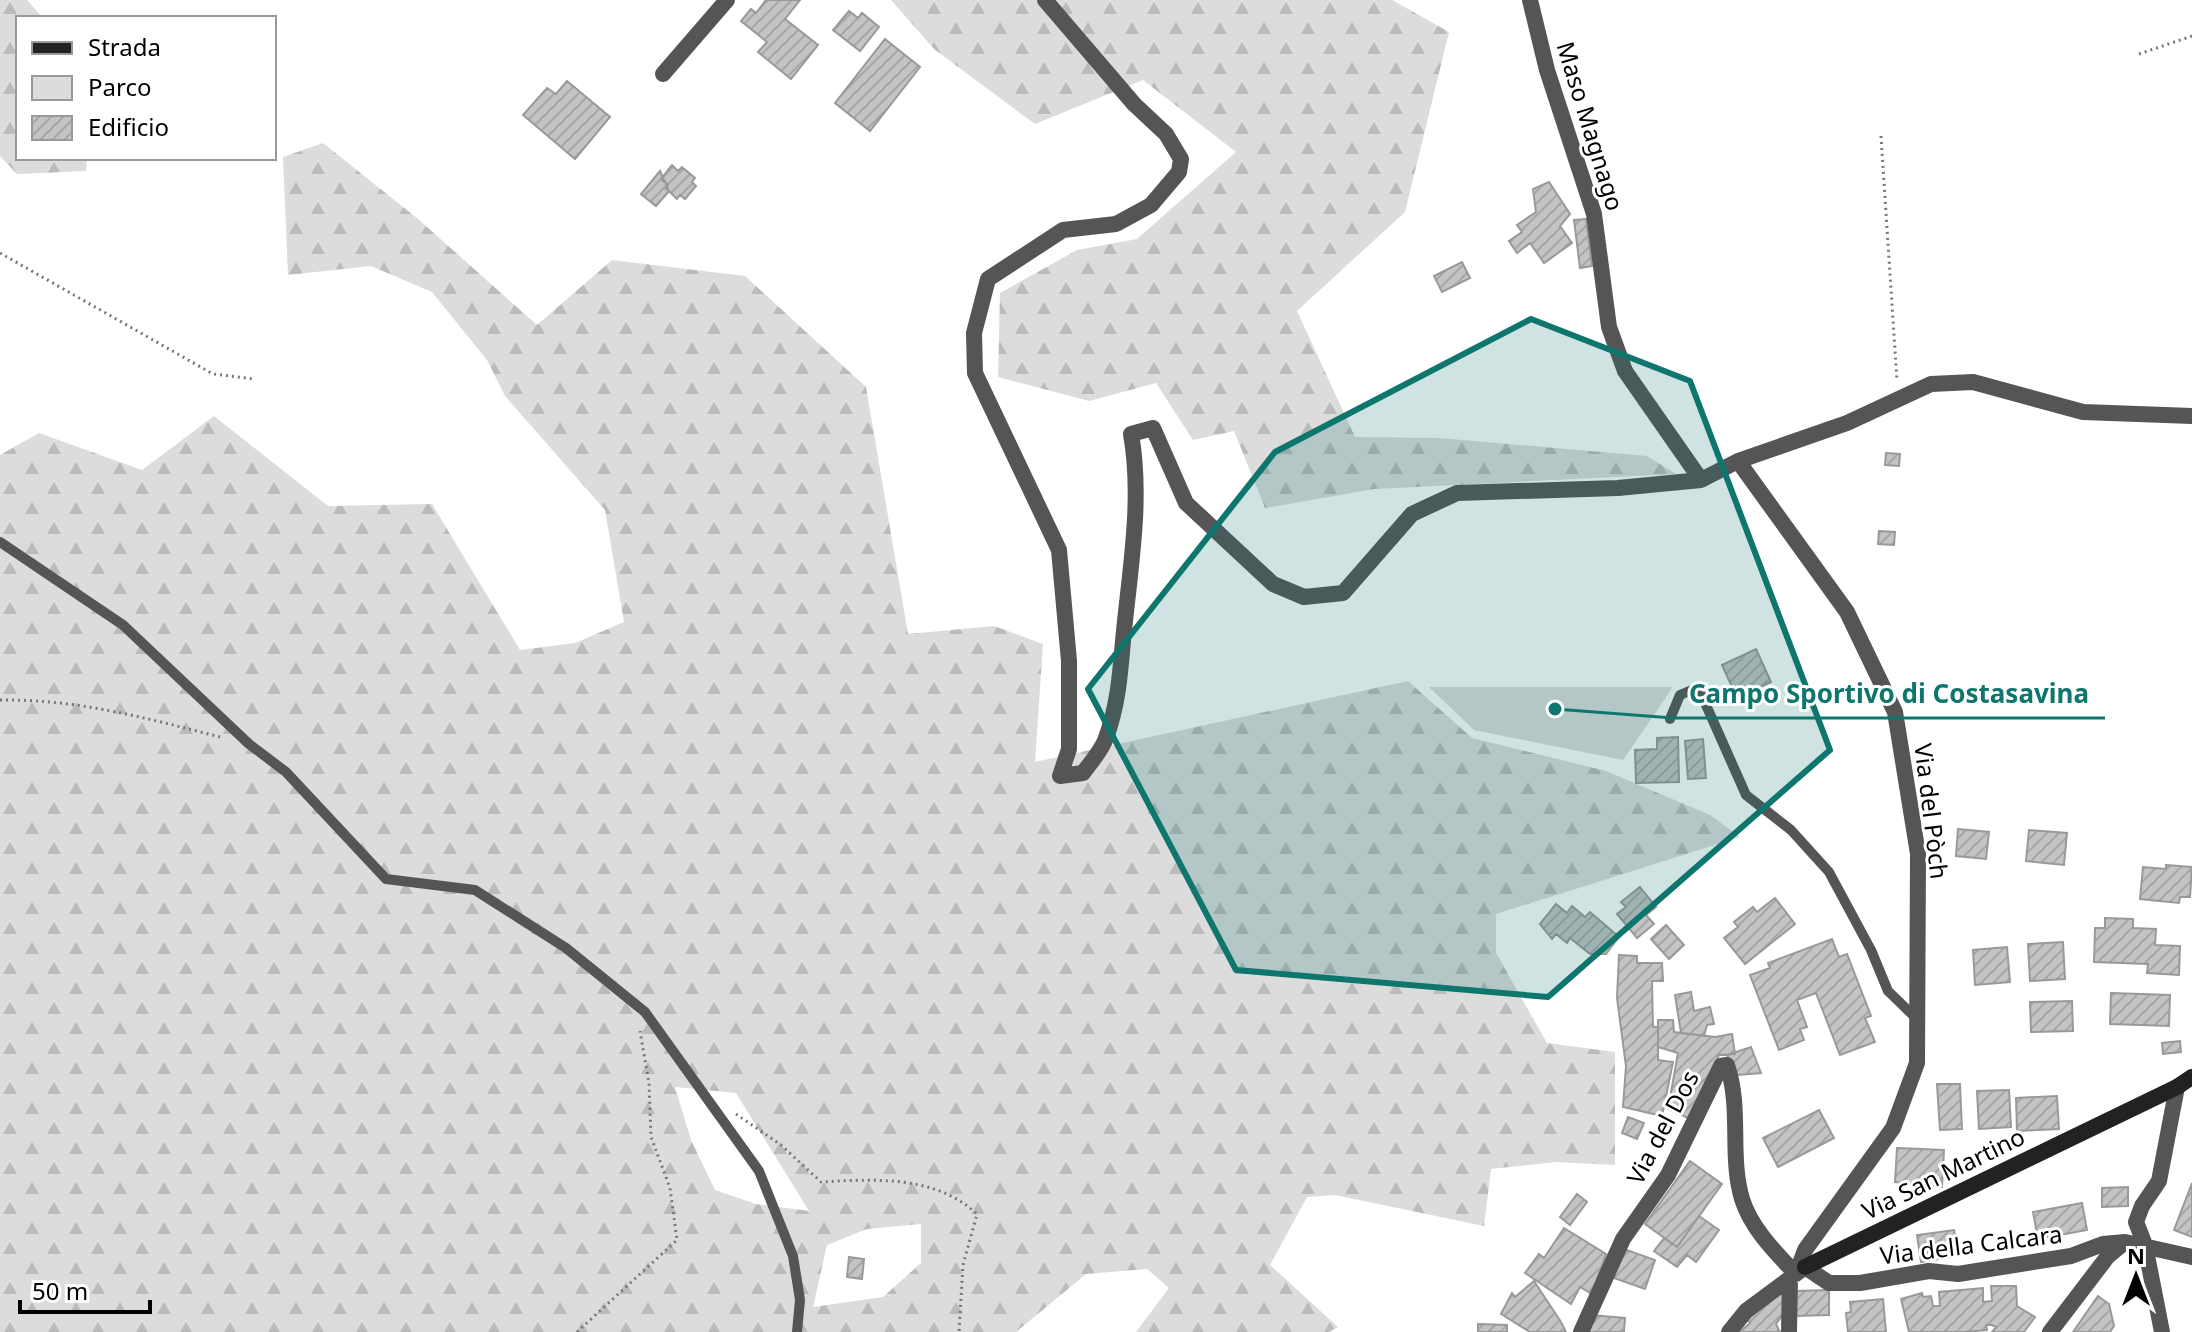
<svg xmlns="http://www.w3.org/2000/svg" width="2192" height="1332" font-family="'Noto Sans',sans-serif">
	<defs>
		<pattern id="forest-firs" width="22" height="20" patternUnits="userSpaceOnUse" patternTransform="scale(2)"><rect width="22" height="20" fill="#dcdcdc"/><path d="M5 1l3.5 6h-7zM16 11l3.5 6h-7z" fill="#bbb"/></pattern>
		<pattern id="building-hatch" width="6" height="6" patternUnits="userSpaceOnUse" patternTransform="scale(2)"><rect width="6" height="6" fill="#c4c4c4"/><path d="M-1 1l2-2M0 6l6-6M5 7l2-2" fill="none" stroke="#a7a7a7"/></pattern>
	</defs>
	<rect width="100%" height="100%" fill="#fff"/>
	<path fill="#dcdcdc" d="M1429,687H1673L1623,760L1474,730Z"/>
	<path fill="url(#forest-firs)" fill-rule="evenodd" d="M0,0H27L43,18H18V158H87L86,171L17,174L0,156Z
		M891,0H1392L1449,32L1405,212L1297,311L1355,437L1439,438L1647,456L1676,474L1374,489L1265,508L1234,431L1193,440L1156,383L1089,401L998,377L1000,293L1077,250L1137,239L1236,152L1143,80L1035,124L934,49Z
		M323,143L418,219L537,325L612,260L745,276L866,387L908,634L994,626L1043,644L1035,762L1408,681L1472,738L1606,771L1710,815L1740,837L1496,914V953L1547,1043L1615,1052V1165L1556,1162L1491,1169L1484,1226L1335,1195L1307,1197L1270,1265L1338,1327L1329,1332H1136L1169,1288L1147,1269L1086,1274L1016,1332H0V455L39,433L142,470L214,416L328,506L432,504L520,650L575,643L624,622L605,510L505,396L487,360L432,292L371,266L288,275L283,157ZM675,1087L736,1093L809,1211L756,1204L715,1190L691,1140ZM921,1224V1263L883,1297L813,1307L827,1245L867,1229Z"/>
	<path fill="url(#building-hatch)" stroke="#999" stroke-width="2" d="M766,0H800L785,19L818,45L791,79L758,52L767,42L741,21L751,9L756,13Z
		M849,11L858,18L862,13L879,27L860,51L833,30Z
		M885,39L920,67L870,131L835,103Z
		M567,81L610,117L575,159L523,115L547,88L556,94Z
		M672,165L678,171L682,167L695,178L692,182L696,186L685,199L680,195L677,199L669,191L665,188L668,185L661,179Z
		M660,171L669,191L656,206L641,194Z
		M1549,182L1570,214L1560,226L1572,243L1544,263L1530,243L1517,253L1509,241L1522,232L1517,225L1536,212L1533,189Z
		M1586,219L1592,266L1580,268L1574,220Z
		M1462,262L1470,278L1442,292L1434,276Z
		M1886,453L1900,454L1899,466L1885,465Z
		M1879,531L1895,532L1894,545L1878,544Z
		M1756,649L1771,682L1737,698L1722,665Z
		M1678,737L1679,782L1636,783L1635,750L1657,749V738Z
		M1703,739L1706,778L1688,779L1685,741Z
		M1958,829L1989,832L1986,859L1956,856Z
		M2029,830L2067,833L2064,865L2026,861Z
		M2166,865L2192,867L2190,897H2180L2179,903L2140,899L2143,867L2166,869Z
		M1640,887L1656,907L1646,915L1654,924L1637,938L1617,914L1626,907L1621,902Z
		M1775,898L1795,924L1745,964L1724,938L1738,927L1734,922L1753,907L1757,912Z
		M1556,904L1567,913L1572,906L1585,917L1590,912L1619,937L1606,954H1590L1570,938L1567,943L1556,934L1552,939L1540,924Z
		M2105,918L2133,919V928L2156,929L2155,945L2180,946L2179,975L2147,973L2148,964L2094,962L2095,928H2105Z
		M1666,925L1684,945L1669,959L1651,939Z
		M1832,939L1839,957L1847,954L1871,1016L1865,1018L1875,1042L1840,1055L1816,993L1797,1000L1807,1027L1800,1029L1804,1040L1779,1050L1750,975L1770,968L1768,963Z
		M2063,942L2065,979L2030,981L2028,944Z
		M2007,947L2010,982L1975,985L1973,950Z
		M1619,955L1637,956V963H1662L1663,981H1652L1653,1027H1658V1060L1673,1062L1662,1116L1623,1107L1626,1066L1617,998Z
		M1691,992L1694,1011L1710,1007L1714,1024L1707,1025L1704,1036L1681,1033L1675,995Z
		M2111,993L2170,995L2169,1026L2110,1024Z
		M2072,1001L2073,1031L2031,1032L2030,1002Z
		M1658,1020H1673L1674,1032L1715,1037L1732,1034L1735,1054L1719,1055L1690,1119L1668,1109L1678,1053L1658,1047Z
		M2180,1041L2181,1052L2163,1054L2162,1043Z
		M1751,1047L1761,1073L1737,1075L1727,1055Z
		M1937,1084H1960L1962,1129L1940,1130Z
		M2009,1090L2011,1127L1979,1129L1977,1091Z
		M2057,1096L2059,1129L2017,1131L2016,1098Z
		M1819,1110L1834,1138L1778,1167L1763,1138Z
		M1628,1117L1644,1123L1637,1139L1622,1133Z
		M1897,1148L1944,1150L1942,1187L1895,1182Z
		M1690,1161L1722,1184L1677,1247L1645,1224Z
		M2192,1183V1237L2174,1230Z
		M2128,1187V1206L2102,1207V1188Z
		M1577,1194L1587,1202L1570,1225L1560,1217Z
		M2082,1203L2087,1230L2038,1239L2033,1212Z
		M1699,1216L1719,1230L1696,1262L1687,1255L1677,1267L1654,1251L1664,1238L1677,1247Z
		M1564,1228L1606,1254L1592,1294L1580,1287L1571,1304L1525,1273L1539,1254L1544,1258Z
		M1954,1230L1958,1256L1921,1262L1917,1235Z
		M1621,1248L1655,1260L1645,1289L1611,1277Z
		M849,1257L864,1259L862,1279L847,1277Z
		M1534,1281L1561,1322L1566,1332H1530L1501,1314L1512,1293L1515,1297Z
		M1991,1286H2016L2017,1306L2035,1317L2024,1332H1992L1996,1327L1992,1325H1986L1987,1330L1964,1332H1909L1901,1299L1922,1293L1923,1297L1931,1296L1933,1306H1940L1939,1292L1983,1288V1302L1992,1301Z
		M1829,1290V1315L1796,1316V1291Z
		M1781,1291L1787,1309L1776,1324L1780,1332H1740L1750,1323L1747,1319Z
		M2098,1296L2109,1304L2114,1326L2110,1332H2073Z
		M1883,1299L1886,1332H1848L1846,1313L1851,1312L1850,1302Z
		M1590,1315L1625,1318L1624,1332H1588Z
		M1478,1324L1507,1325V1332H1478Z"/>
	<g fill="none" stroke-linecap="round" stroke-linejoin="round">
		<path stroke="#777" stroke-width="3" stroke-dasharray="2 4" stroke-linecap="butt" d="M2139,54L2192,36
			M1881,136L1897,381
			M0,253L213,374L254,379
			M0,700C77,699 146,718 220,737
			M736,1114L781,1145L821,1182C875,1179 935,1175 977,1214L963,1265L959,1332
			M577,1332L677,1240L670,1188L651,1137L649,1083L640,1031"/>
		<path stroke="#555" stroke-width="10" d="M0,542L123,625L249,744L286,772L386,879L475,890L566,948L645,1012L759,1171L793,1256L800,1300L797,1332
			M1670,719L1680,695L1694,689L1702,696L1746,795L1791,830L1829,872L1871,950L1888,991L1918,1020"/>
		<path stroke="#555" stroke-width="16" d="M1045,0L1134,104L1166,134L1181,159L1179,172L1151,205L1116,224L1063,230L988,279L974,333L975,373L1059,550L1069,661V749L1060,776L1083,773C1091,762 1102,750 1106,738C1118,705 1120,675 1123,641C1129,574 1143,502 1131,434L1153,428L1186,503L1273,584L1304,597L1343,593L1412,514L1457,493L1618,488L1701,480L1738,461L1847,423L1931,384L1973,382L2083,412L2192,416
			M1530,0L1547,70L1594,214L1609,327L1625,371L1701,480
			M663,74L727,0
			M1581,1332L1623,1239L1668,1175L1721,1066L1727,1065C1742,1109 1729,1155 1742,1199C1751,1228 1775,1252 1796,1274L1805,1250L1893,1128L1917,1063L1918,854L1895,712L1847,612L1738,461
			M1729,1332L1746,1311L1805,1267L1829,1283H1860L1929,1271L1958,1274L2071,1256L2103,1244L2125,1242L2192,1257
			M1789,1332L1790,1279
			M2050,1332L2108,1256L2125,1242
			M2162,1332L2145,1245L2136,1222L2142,1206L2159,1181L2177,1087"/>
		<path stroke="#222" stroke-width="16" d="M1805,1267L2177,1087L2192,1077"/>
	</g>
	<path fill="#0f766e" fill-opacity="0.2" stroke="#0f766e" stroke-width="6" stroke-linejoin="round" d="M1531,319L1690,381L1830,750L1548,997L1236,970L1088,689L1275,452Z"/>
	<g text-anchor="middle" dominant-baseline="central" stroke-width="6" stroke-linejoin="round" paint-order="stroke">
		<g font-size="24" fill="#000" stroke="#fff">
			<text transform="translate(1591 126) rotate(73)">Maso Magnago</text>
			<text transform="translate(1932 811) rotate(83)">Via del Pòch</text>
			<text transform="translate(1662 1127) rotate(-62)">Via del Dos</text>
			<text transform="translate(1943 1173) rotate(-26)">Via San Martino</text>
			<text transform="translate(1971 1244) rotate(-7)">Via della Calcara</text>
		</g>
	</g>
	<path fill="none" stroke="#0f766e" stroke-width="3" d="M1555 709L1673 718H2105"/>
	<circle fill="#0f766e" stroke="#fff" stroke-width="3" cx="1555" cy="709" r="8"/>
	<g font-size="26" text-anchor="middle" font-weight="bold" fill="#0f766e" stroke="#fff" stroke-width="6" stroke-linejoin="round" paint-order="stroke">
		<text x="1889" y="703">Campo Sportivo di Costasavina</text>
	</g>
	<rect x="16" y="16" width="260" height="144" fill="#ffffff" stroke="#999999" stroke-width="2"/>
	<rect x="32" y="42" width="40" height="12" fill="#222222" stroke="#999999" stroke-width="2"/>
	<text x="88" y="56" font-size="24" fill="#000000">Strada</text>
	<rect x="32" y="76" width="40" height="24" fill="#dcdcdc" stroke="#999999" stroke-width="2"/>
	<text x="88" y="96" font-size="24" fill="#000000">Parco</text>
	<rect x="32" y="116" width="40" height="24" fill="url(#building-hatch)" stroke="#999999" stroke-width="2"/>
	<text x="88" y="136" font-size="24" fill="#000000">Edificio</text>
	<g transform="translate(2136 1276)" stroke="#ffffff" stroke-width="6" paint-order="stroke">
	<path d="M0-6L14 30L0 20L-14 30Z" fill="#000000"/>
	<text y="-12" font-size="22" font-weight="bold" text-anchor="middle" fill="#000000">N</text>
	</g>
	<path d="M20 1300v12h130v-12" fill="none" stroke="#000000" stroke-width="4"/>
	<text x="32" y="1300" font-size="24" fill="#000000" stroke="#ffffff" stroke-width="6" paint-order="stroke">50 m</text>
</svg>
